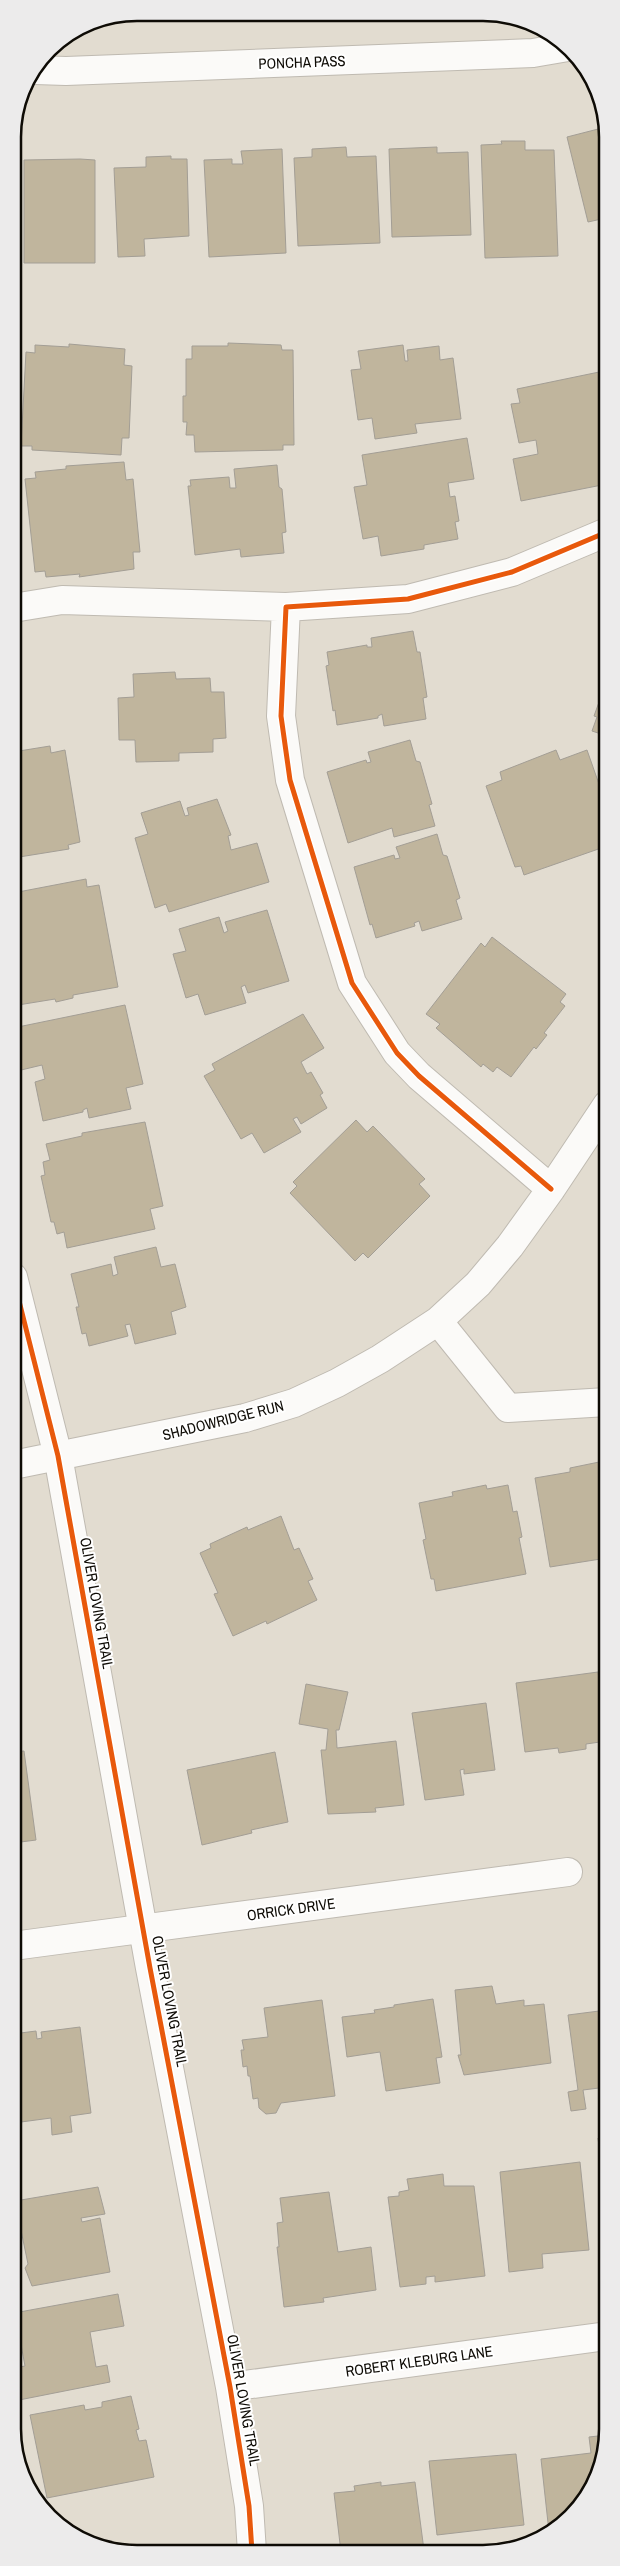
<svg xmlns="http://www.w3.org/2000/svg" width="620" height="2566" font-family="'Archivo Narrow',sans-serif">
	<rect width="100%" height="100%" fill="#e2dcd0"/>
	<path fill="#c0b59d" stroke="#a39e95" d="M606,127V218L588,222L567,137Z
		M501,141H525V150H554L558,256L485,258L481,145L502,144Z
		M346,147L347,157L376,156L380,243L298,246L294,158L312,157V149Z
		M437,147V153L468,152L471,235L392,237L389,149Z
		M282,149L286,253L209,257L204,160L232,159V164H243L241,151Z
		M171,156V159H187L189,236L144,239L145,256L118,257L114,168L146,167V157Z
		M80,159L95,160V263H24V160Z
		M228,343L281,345L282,350H293L294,445H283V450L195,452L194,435H186L187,422H183V396H186V359H192V346H228Z
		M69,344L125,349L124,365L132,366L129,438H122L121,455L32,450V446H21L26,352L35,353V345L69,347Z
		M403,345L405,361H408L407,350L439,346L440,360L453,358L461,419L415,424L417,433L375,439L372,418L358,420L351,370L361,369L358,351Z
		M604,371L606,376L607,484L521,501L513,459L538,454L536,440L519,443L511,404L520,403L517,389Z
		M467,438L474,479L448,483L450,497L455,496L459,521L455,522L458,539L424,545V549L381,556L378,536L363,539L354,487L367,485L362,455Z
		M124,462L126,480L133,479L140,552H133L134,569L79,577L80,574L46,577L45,571L35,572L25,479L36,478L35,472L66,469V466Z
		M277,465L279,487L282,489L286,532L282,533L284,553L241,557L240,549L195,555L188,486H191L190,480L229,477L230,488H236L234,469Z
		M413,631L417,652H420L427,697L423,698L426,719L384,726L382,714L378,716V718L337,725L335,710L333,711L326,666L329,665L327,652L367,645V647H372L371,638Z
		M175,672L176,679L210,678L211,692H224L226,738L213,739V752L179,753V761L136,762L135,740H119L118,698L134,697L133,674Z
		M607,680V736L592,731L597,717L594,716Z
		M410,740L416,761L420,762L432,804L429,805L435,826L394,837L392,828L348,843L327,772L366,760L367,763L371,762L368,752Z
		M50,746L51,753L65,750L80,842L68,845L69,849L13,858V749L19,748V751Z
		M556,750L560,760L587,750L607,807V846L524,875L521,866L515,867L486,786L502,780L500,772Z
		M217,799L231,835L228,836L231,850L257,843L269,882L169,912L166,904L155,908L135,838L148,834L141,813L180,801L185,816L189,815L187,808Z
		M437,834L443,855L447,856L460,898L456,900L462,919L422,931L419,921L414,923L415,926L376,938L372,924L370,925L354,867L394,855L395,859L400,858L396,847Z
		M86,879L87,887L99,885L118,987L73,995V998L56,1002L55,999L18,1005L13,989V950L16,949L13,935V893Z
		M267,910L289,981L248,993L245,985L241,987L246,1003L205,1015L198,994L186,998L173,954L186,951L179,929L219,917L224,933L228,931L225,922Z
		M492,937L566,994L560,1002L565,1006L544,1033L547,1035L536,1049L534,1047L511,1077L497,1067L493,1072L483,1064L481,1067L436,1028L440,1024L426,1014L481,943L485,947Z
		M125,1005L143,1084L126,1088L131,1109L89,1118L87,1108L83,1110V1112L43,1121L35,1082L45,1079L42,1065L17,1071L13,1055V1028Z
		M303,1014L324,1048L301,1062L307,1074L311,1072L323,1093L320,1095L327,1108L301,1124L297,1117L293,1119L301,1132L264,1153L252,1133L241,1139L204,1076L215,1070L212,1064Z
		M356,1120L367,1132L373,1126L425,1179L419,1184L430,1196L368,1258L363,1253L355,1261L290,1193L297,1186L293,1182Z
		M145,1122L163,1206L150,1209L155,1229L67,1248L64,1232L57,1234L54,1222H51L41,1176L45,1175L43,1162L50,1160L46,1144L82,1136V1133Z
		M156,1247L161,1267L175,1264L186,1307L171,1312L176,1334L135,1344L130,1324L125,1325L128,1336L89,1346L86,1333L82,1334L76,1307H79L71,1274L111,1264L113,1276L118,1274L114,1257Z
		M604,1461L605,1465H607V1558L550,1567L535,1478L570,1472V1468Z
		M486,1485L487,1489L508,1485L513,1512L517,1511L522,1537L519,1538L526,1574L436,1591L434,1579H431L423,1540L426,1539L419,1503L453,1496L452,1492Z
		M281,1516L294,1550L299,1548L313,1579L308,1581L317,1600L267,1624L266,1621L233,1636L214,1594L218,1593L200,1553L211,1548L210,1544L247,1527L248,1530Z
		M598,1672L607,1741L586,1744V1749L559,1753L558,1748L525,1752L516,1683Z
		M306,1684L348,1692L339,1730H336L337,1748L396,1741L404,1805L375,1808L376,1812L328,1814L321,1750H326L328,1729L299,1724Z
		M486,1703L495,1770L464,1774V1769L460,1770L464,1795L425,1800L412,1713Z
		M24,1751L36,1840L13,1843V1752Z
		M275,1752L288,1822L251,1830L252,1833L202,1845L187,1770Z
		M492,1986L496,2004L524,2000V2006L544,2004L551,2063L464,2075L458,2055H461L455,1990Z
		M433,1999L442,2057L436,2058L440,2083L386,2091L380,2052L347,2057L342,2017L375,2013L374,2010L394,2007V2005Z
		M322,2000L335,2096L281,2103L276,2113L266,2114L259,2108L258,2098L253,2099L250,2076H248L247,2066L243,2067L241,2050H244L242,2040L268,2037L264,2008Z
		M607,2010V2087L583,2090L586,2109L571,2111L568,2092L578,2090L568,2015Z
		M80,2027L91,2113L70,2116L72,2132L52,2135L51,2118L21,2122L13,2065V2034L36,2031L37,2039L42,2038L41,2032Z
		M607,2137V2211L598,2138Z
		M580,2162L589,2250L542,2254L543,2268L509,2272L500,2172Z
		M443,2174L444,2186H474L485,2276L435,2282V2276L426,2277V2284L400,2287L388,2197L399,2196V2192L409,2190L407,2179Z
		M98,2187L105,2214L81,2218L82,2222L100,2218L110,2272L32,2286L25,2268L28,2264L15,2201Z
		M329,2192L338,2252L371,2247L376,2290L323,2298L324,2302L284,2307L277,2247H279L277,2223L283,2222L280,2198Z
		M118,2294L124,2326L90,2332L96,2367L107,2365L110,2382L14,2401V2368L25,2366L20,2339L14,2340V2313Z
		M131,2396L139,2429L136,2430L139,2441L146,2440L154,2477L47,2498L30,2415L84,2405L85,2410L102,2407V2402Z
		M607,2435L598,2477L576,2511L549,2532L541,2459L591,2453L589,2437Z
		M516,2454L524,2525L437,2535L429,2461Z
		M381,2482V2486L415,2482L424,2550L341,2552L334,2493L355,2491L354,2486Z"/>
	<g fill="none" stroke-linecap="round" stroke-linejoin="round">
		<g stroke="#bfbab1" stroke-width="30">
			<path id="street" d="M35,70L66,71L533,53L568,47
				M13,608L62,600L286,607
				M551,1189L419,1076L397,1053L352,983L290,780L281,716L286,607L408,599L512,572L607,532
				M13,1277L58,1456L150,1968L230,2387L249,2506L252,2552
				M438,1321L508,1408L607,1402
				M13,1465L245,1418L294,1403L337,1383L380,1359L438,1321L478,1284L510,1246L551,1189L607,1105
				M13,1946L568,1872
				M230,2387L607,2336"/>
		</g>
		<use href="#street" stroke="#fbfaf8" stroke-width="28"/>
		<g stroke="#fff" stroke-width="8">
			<path id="cycleway" d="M551,1189L419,1076L397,1053L352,983L290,780L281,716L286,607L408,599L512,572L607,532
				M13,1277L58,1456L150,1968L230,2387L249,2506L252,2552"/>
		</g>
		<use href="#cycleway" stroke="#e8590c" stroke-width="5"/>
	</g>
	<g text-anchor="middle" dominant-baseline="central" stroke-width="4" stroke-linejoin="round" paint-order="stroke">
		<g font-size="15" fill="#0e0b05" stroke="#fff">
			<text transform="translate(302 62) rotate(-2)">PONCHA PASS</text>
			<text transform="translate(223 1420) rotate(-14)">SHADOWRIDGE RUN</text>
			<text transform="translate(97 1603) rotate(80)">OLIVER LOVING TRAIL</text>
			<text transform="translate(291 1909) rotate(-8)">ORRICK DRIVE</text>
			<text transform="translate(170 2001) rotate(79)">OLIVER LOVING TRAIL</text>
			<text transform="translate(419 2361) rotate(-8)">ROBERT KLEBURG LANE</text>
			<text transform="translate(244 2400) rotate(80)">OLIVER LOVING TRAIL</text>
		</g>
	</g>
	<path d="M0 0H620V2566H0ZM137 21H483A116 116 0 0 1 599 137V2429A116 116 0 0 1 483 2545H137A116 116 0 0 1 21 2429V137A116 116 0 0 1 137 21Z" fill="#ecebeb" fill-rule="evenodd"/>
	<path fill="none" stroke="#0e0b05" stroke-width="2.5" d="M137 21H483A116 116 0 0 1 599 137V2429A116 116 0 0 1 483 2545H137A116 116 0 0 1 21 2429V137A116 116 0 0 1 137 21Z"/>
</svg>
